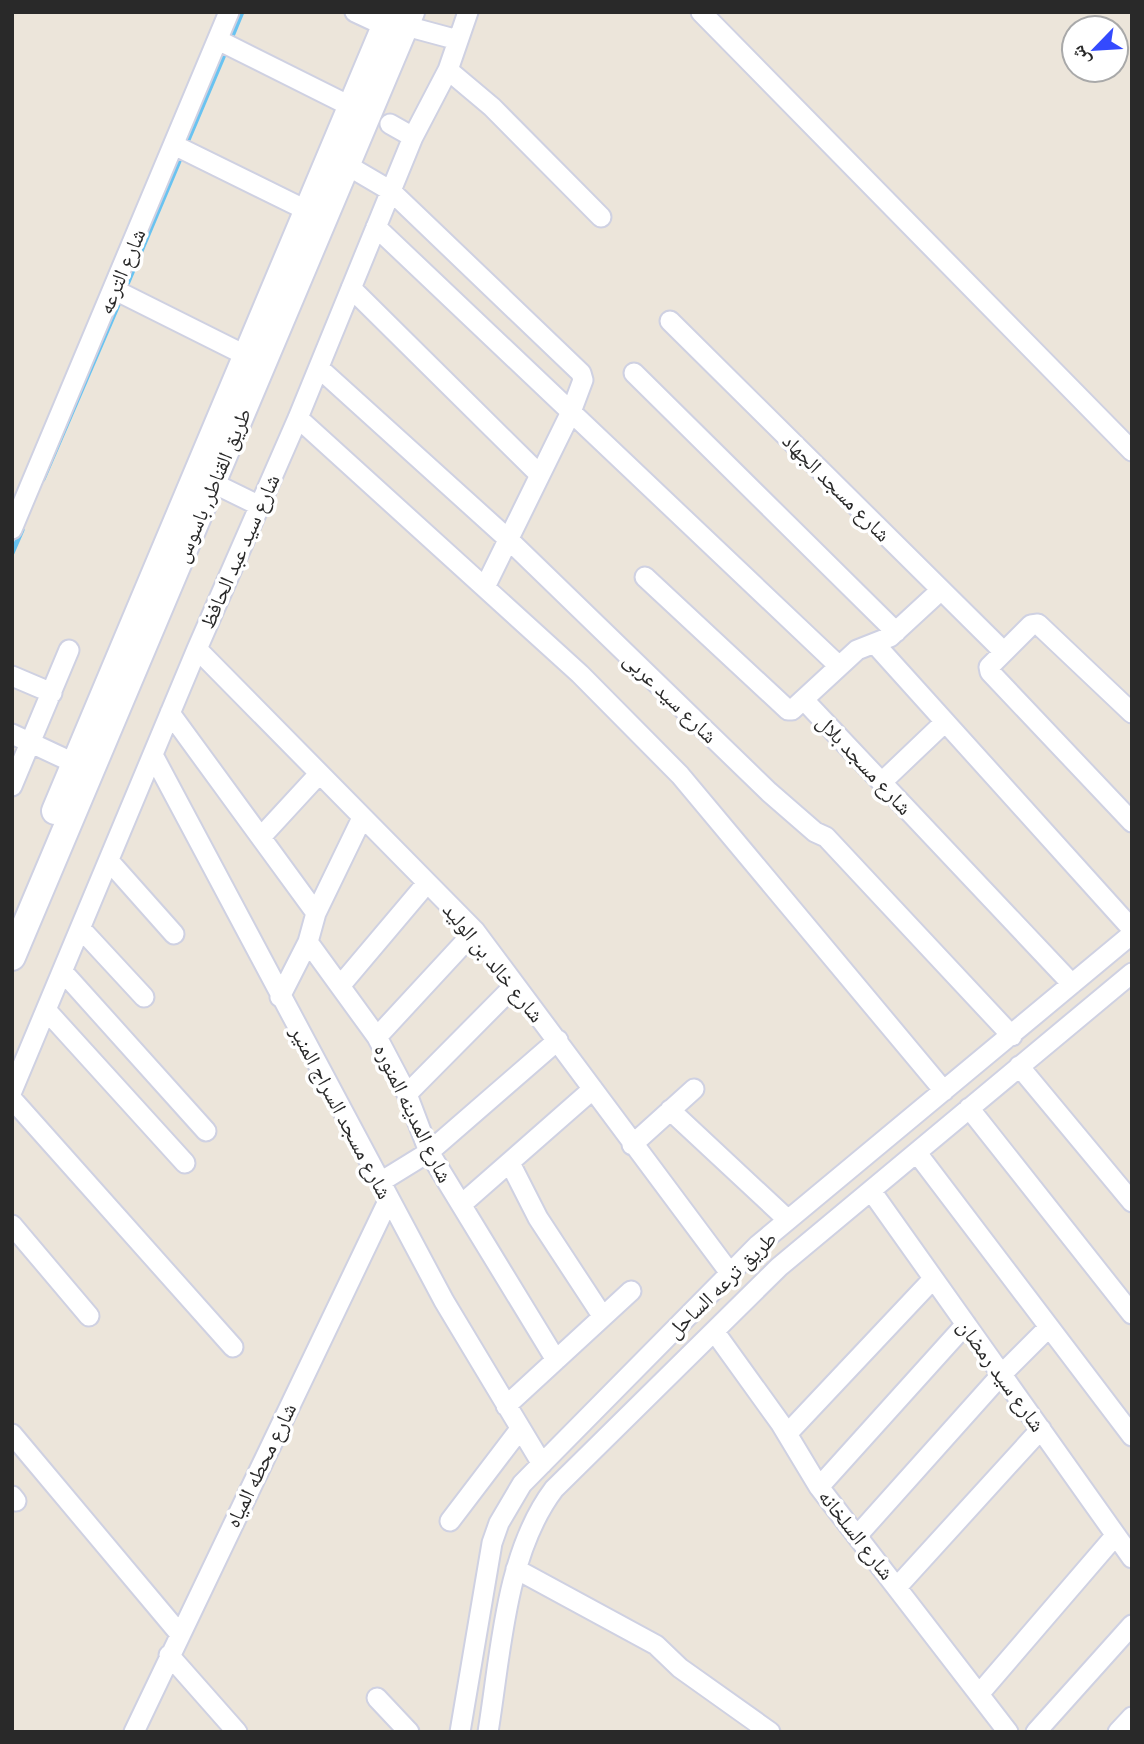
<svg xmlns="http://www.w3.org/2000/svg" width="1144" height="1744" font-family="Ubuntu,'Noto Naskh Arabic',sans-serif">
	<rect width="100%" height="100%" fill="#ece5da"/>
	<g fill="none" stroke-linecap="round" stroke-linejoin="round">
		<path stroke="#69c3f1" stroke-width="5" d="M230,41L242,12
			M125,289L226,50
			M43,479L121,298
			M12,553L22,530"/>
		<g stroke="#cfd1e2" stroke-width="23">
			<path id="minor" d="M355,12L385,26
				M701,12L1132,451
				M406,26L458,40
				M218,40L350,106
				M448,70L492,107L601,217
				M390,124L413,137
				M174,145L306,210
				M345,164L391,191L581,373L583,380L571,412L485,587
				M376,227L839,666
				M351,288L539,474
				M113,289L245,355
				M670,321L1004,652
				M319,368L508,539L769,792L815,832L826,837L1012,1036
				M634,373L896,632
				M298,418L580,674L680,775L944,1091
				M213,483L258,505
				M12,529L229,12
				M645,577L788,710H792L857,650L890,637L941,590
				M875,644L1132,929
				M197,649L475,931L730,1273
				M12,676L52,693
				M804,700L1072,984
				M170,713L316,913
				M1132,713L1038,624L1031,625L989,667L990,672L1132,822
				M12,734L74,763
				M153,755L444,1301L542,1464
				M882,782L945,722
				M12,786L69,650
				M261,837L319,774
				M110,862L174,934
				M82,930L144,997
				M308,942L377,1037L407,1094L429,1152L556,1360
				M64,973L206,1131
				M340,986L427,883
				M280,997L308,942L316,913L362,818
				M47,1011L185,1163
				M377,1037L475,931
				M1019,1066L1132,1202
				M12,1091L197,649L298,418L413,137L448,70L468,12
				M407,1094L515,985
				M12,1099L233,1347
				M969,1108L1132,1314
				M670,1110L788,1220
				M632,1145L694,1089
				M917,1153L1132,1436
				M510,1163L538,1218L603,1317
				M382,1181L429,1152L558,1040
				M872,1192L1132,1558
				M462,1204L593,1089
				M12,1225L89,1316
				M714,1331L781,1424L819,1487L1008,1732
				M506,1406L631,1291
				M12,1434L179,1633
				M787,1434L933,1279
				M819,1487L966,1324
				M12,1496L16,1501
				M450,1521L520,1429
				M857,1536L1001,1375L1049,1327
				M516,1569L656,1645L680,1668L770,1732
				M898,1586L1041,1429
				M169,1655L237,1732
				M980,1693L1115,1536
				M377,1698L409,1732
				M134,1732L389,1199
				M460,1732L492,1543L499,1523L522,1484L758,1245L1132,934
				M488,1732C501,1653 505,1554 554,1489L779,1267L1132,973
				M1036,1732L1132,1625
				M1118,1732L1132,1717"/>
		</g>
		<g stroke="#cfd1e2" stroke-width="30">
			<path id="secondary" d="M55,811L391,12
				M12,957L411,12"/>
		</g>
		<use href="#minor" stroke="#fff" stroke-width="19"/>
		<use href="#secondary" stroke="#fff" stroke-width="26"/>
	</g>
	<g text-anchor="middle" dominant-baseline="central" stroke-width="7" stroke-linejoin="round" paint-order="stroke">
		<g font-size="21" fill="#292929" stroke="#fff">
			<text transform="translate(121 271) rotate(-67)">شارع الترعه</text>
			<text transform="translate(212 485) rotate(-67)">طريق القناطر, باسوس</text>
			<text transform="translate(837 487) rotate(45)">شارع مسجد الجهاد</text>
			<text transform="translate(239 551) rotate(-66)">شارع سيد عبد الحافظ</text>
			<text transform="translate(671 697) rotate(44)">شارع سيد عربى</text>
			<text transform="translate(865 764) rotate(47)">شارع مسجد بلال</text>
			<text transform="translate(494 962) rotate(51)">شارع خالد بن الوليد</text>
			<text transform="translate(342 1112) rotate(62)">شارع مسجد السراج المنير</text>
			<text transform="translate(414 1113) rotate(64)">شارع المدينه المنوره</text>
			<text transform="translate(721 1284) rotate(-44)">طريق ترعه الساحل</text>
			<text transform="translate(1002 1375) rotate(54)">شارع سيد رمضان</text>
			<text transform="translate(260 1465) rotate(-64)">شارع محطه المياه</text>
			<text transform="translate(857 1534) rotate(52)">شارع السلخانه</text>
		</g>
	</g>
	<rect width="1144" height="1744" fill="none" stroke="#292929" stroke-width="28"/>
	<g transform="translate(1095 49) rotate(245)"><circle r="33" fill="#ffffff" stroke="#a9a9a9" stroke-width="2"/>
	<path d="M0-5L12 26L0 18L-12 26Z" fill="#344afe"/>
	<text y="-10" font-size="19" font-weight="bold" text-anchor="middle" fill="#292929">ش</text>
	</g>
</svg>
